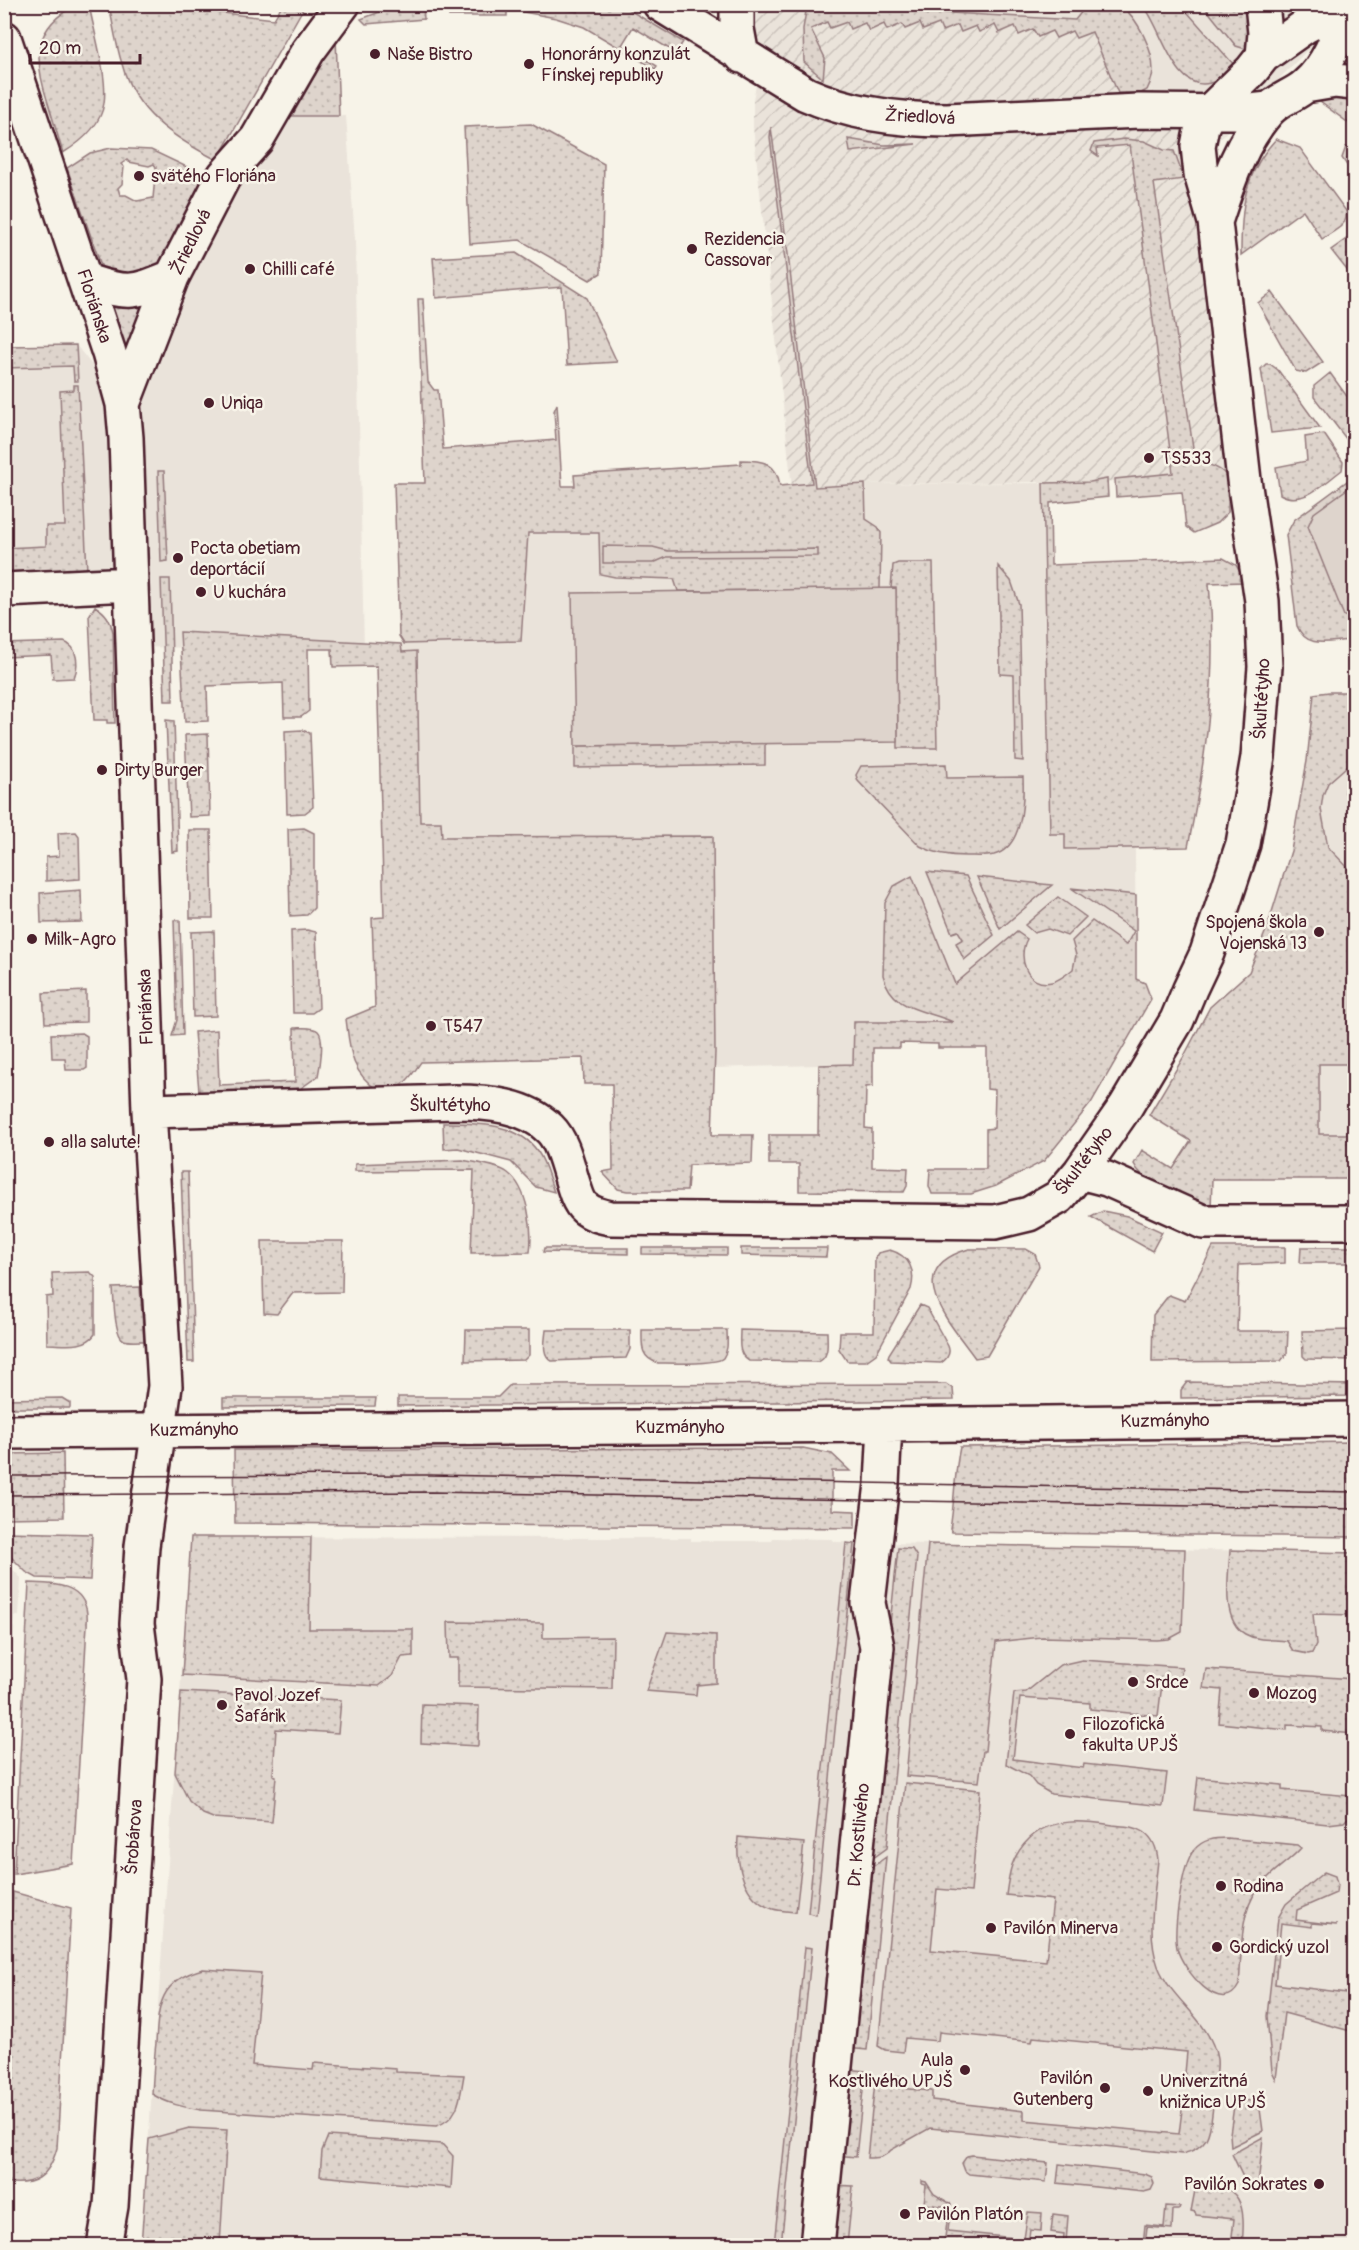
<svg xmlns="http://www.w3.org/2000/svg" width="1359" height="2250" font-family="Pangolin,sans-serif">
	<defs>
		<pattern id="industrial-furrows" width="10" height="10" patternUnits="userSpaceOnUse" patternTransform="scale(1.5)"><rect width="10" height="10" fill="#eae3da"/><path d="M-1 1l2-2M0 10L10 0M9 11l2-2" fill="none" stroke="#cac2bb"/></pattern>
		<pattern id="grass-dots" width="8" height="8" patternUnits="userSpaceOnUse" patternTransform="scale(1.5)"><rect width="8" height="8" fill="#ded4cc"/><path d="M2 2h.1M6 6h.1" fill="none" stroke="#c0b6af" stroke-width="1.8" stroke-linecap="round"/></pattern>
	</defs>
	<rect width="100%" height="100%" fill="#f7f3e8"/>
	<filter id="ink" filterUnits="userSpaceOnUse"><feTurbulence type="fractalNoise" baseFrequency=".0167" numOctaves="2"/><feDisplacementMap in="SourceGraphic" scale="12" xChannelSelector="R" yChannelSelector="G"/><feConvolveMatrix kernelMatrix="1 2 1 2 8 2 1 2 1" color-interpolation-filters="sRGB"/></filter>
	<g filter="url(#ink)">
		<path fill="#eae3da" d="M1342,4L1347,10L1199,160L1105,21L799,5Z
			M336,38L339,116H346L355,240L364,650L134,647L131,584L5,590V346L76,345L122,403L172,277Z
			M394,483L743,490L846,484L1043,483L1044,545L1135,850L1136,979L989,1022L854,1023L853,1064L714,1068L715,1052L415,883L401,648L404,642L399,636Z
			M1354,709V1157L1244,1089L1289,931L1305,777Z
			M191,1537L637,1538H691V1541H772L773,1538L831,1539L836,1542L1354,1553V2245L141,2246Z
			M5,1561L21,1578L19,1616H15L5,1785Z
			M5,1800L11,1801L8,1851L11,1852L10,1867L7,1913H5V1920Z"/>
		<path fill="url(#industrial-furrows)" d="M756,5H799L1105,21L1199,160L1244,480L846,484L792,488L753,127V99L760,68L742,56Z"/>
		<path fill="url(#grass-dots)" stroke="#947a7c" stroke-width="1.5" fill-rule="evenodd" d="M78,4L89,5C94,32 108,77 104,103C101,125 81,142 63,153C58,136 53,120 48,103C34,60 31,27 78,4Z
			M1118,4C1137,15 1157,55 1152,77C1151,81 1149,86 1147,90L1141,93H1118L1092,32L1076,38L1072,31L1056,38L1052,31L1038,37L1033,29L1019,35L1015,26L999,33L995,25L979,32L976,26L961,32L958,25L942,31L939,24L923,30L920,23L905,29L902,24L887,30L884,24L869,31L865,23L850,29L847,22L830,28L827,22L811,29L825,58L823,79L804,62L803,29L807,5H844L845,7L1075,20L1087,5Z
			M109,5H117L118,9L181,8L274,19L282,5L304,7L217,160C174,138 135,113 122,64C116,45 113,24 109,5Z
			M398,5H423L424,19L366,24L361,19Z
			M448,5H455L456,9L525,5L551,6L578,12L580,5H621L683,42L676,53L633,27L622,45L657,66L655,69L584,27L556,18L507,9V16H449Z
			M1143,5H1181L1235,66C1228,76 1222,80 1210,83C1174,93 1162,27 1143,5Z
			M1203,5H1250V39L1246,49L1236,46Z
			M336,38L339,116H292Z
			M1354,92V127L1312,96Z
			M531,124L604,164L601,273L590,280L520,240L470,244L464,127Z
			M771,127L788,254L815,487L865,484L866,519L878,527L881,533L880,589L678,591L674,579L615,577L600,574L599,533H528L521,641L404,644L399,636L394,483H425L418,299H423L428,382L434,390H438L443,449L556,440L554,411L557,404L562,486H575L574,475L741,464V460C762,460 777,462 780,486L812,483L770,137Z
			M848,139L884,145L916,144L850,152Z
			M1124,139L1144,141L1164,150L1174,151L1184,179L1154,183L1195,461C1234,470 1228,476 1228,512L1217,523L1194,533L1186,527L1182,492L1116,497L1115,479L1173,473L1130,145L1097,148L1098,156L1091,151L1094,143Z
			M1276,139L1300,148L1346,211C1349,226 1333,231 1322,239L1303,210L1241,255C1241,208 1243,175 1276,139Z
			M1346,147L1354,149V176L1342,158Z
			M111,148L151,150L208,177C189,212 174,256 143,281L103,271L67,168L90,153ZM127,160L129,162L149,166L154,164L156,167L153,198L137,201L126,195H120L118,188L122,184L124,167L121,164Z
			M1352,235H1354V279L1331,250Z
			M516,253L587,298L617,362L567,365L562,287L436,298L433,258Z
			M1272,292L1323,362L1306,373L1296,371L1258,303Z
			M148,297L127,353L111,302Z
			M76,345L78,381H74L73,366L5,368V346Z
			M1266,364H1270L1278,370L1320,428L1271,433L1261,369Z
			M1330,373L1354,406V449L1314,397V386Z
			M74,385H78L87,571L5,574V548L46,546V526H65L60,391L74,390Z
			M1324,434L1343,462L1342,470C1323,484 1303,507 1280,494L1276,467L1307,461L1305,437Z
			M158,471H164L168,561L161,562Z
			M1354,476V637L1351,640C1329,641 1307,650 1297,626L1286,535L1294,520Z
			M1107,479L1108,497L1050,503L1051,565L1223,558L1236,565L1245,582L1209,583C1218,675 1206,758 1188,847L1065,849V834H1050L1043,483L1090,482Z
			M898,563H933L937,748H898L896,589L891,588L893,565Z
			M998,566L1011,581L1019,604L1023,761L1015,760L1014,675L1000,674Z
			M161,579H170L173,701H165Z
			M95,606C106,613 110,619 113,632L115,723H107V720H94L89,616Z
			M180,632L401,644L402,652L417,651L420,822H441L442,837L713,836L715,1052L712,1135H753L752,1163L689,1165L687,1191H627L618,1189L602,1172L613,1170L612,1084H584L583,1058L421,1062C406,1084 404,1087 378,1090C350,1072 350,1049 346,1019L375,1007L372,918L384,917L377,666L333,667L332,649H308L309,711L301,717H284L283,683L207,686L208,721L185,722Z
			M64,642C78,646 79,666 74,678L53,679L51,655L5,657V644Z
			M1329,692H1354V760L1328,783L1323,795L1321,809L1328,847L1354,874V1064H1319V1134H1354V1179H1212L1211,1209C1189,1199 1144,1186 1134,1164L1142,1150L1173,1169L1191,1141L1149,1115L1183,1058L1210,1007L1249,972L1267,928L1291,851L1307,761L1314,694Z
			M166,720L174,721L178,851L172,852Z
			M302,730L310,733L313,807L305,813L287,814L285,731Z
			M208,734L210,816L189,817L185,735Z
			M765,743V765L575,768V746Z
			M946,764L947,778L1023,777C1024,802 1023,847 994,855C985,857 975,856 966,856C949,856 935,854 920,846L858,781L856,775L861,766Z
			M1354,778V805C1343,794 1341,789 1354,778Z
			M304,828L314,833V908L307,915L290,916L288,829Z
			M189,830H211L213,918H190Z
			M76,832L79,836L80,879L46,881V857L59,856L58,833Z
			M927,872L966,876L994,935L964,960L956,943L963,939L958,931L952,933Z
			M912,876L955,984L1017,932L1027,939C1017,957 1026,988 1052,982C1060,980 1067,974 1073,969L1076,955L1072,941L1092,921L1126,945L1134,931L1071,888L1136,895V979L1145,983L1151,999L1091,1103L1044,1161L996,1186L971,1194H932L929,1186L930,1169H986V1129L994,1128L995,1090L987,1089V1048H938V1044L900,1043V1048H873V1086L866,1087L865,1128L872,1129V1167L908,1168L907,1186L904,1192L799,1191V1164H769V1135H818L819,1065L853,1064L854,1022H953C924,1009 892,1011 883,975L885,903L894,886Z
			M977,877L1052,885L1000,929Z
			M81,890L82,922L41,923L40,893Z
			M1058,897L1086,917L1067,936L1048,929L1034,933L1025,925Z
			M174,920H180L183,1035L172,1036L177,1020Z
			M307,930L316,932L319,1008L312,1013H293L291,931Z
			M214,931L216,1016L193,1017L191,932Z
			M86,991V1022L45,1023L43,993Z
			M294,1028C301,1028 313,1026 318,1031C325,1038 320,1067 318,1076L294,1093L202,1094L199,1091L194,1032L217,1030L219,1085L295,1082Z
			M82,1033L87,1036V1068L84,1070H66L65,1058H52L51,1034Z
			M443,1123C475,1123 518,1122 538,1152C546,1163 549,1179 554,1192L536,1187L511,1162L458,1148L444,1149Z
			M463,1160C476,1163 497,1165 508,1173C528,1188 533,1229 530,1252L471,1253L474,1170L355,1171V1164Z
			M181,1172H188L194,1362H188Z
			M1103,1211L1127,1216L1162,1232L1152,1251L1091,1217Z
			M262,1241H343L342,1292L293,1293L277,1314L264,1313Z
			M1213,1247H1285V1263L1239,1265L1237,1331H1288L1287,1353L1281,1361L1152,1362L1153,1315L1169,1295L1185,1301Z
			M1301,1247H1354V1263H1300Z
			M544,1248H628V1254L543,1252Z
			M642,1248H727V1255L642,1254Z
			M741,1248H827L826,1257L741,1255Z
			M969,1249H1026L1035,1254L1039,1266L987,1356L975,1358C950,1323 898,1269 969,1249Z
			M890,1250C910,1256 916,1271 911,1289L876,1354L866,1361H847L839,1349L840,1332H874L875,1258L878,1253Z
			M90,1272L95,1277V1334C85,1349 63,1344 47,1344L46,1297L53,1296L52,1273Z
			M140,1287L144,1341C138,1341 129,1342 124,1340C114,1336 114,1299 113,1288Z
			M920,1305L927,1308L948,1346C951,1353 947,1359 941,1363L891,1361L888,1357L889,1354Z
			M466,1330H529V1355L524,1360L465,1361Z
			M546,1330H630V1349L626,1358L552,1361C541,1355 545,1341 546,1330Z
			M642,1330H727C727,1339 729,1350 723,1358C717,1365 669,1363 658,1363C640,1358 642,1345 642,1330Z
			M740,1330L827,1332C827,1343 830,1357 818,1362L749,1361C737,1354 740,1342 740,1330Z
			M1354,1330V1360L1306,1359L1303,1356L1302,1331Z
			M1187,1382L1354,1385V1396L1181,1398V1390Z
			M946,1384L953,1389L954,1400L398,1406V1397H498L510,1385Z
			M62,1398L70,1403V1408H5V1399Z
			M223,1398H376L375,1406L223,1407Z
			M1354,1442V1537L952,1532L950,1529C955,1501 954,1474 960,1447Z
			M803,1448L832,1454L850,1471H832V1510L855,1511V1528L235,1523L234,1450Z
			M63,1453L64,1517L5,1518V1454Z
			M5,1532L92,1534L90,1580L37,1578L26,1572L5,1551Z
			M191,1537H311L309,1629H413V1656L402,1657L392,1676L379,1686L182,1675Z
			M846,1543L854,1544L816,1915L808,1913Z
			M928,1544L1185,1549L1182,1632L1169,1639L1157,1640L1042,1637L996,1642L985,1751H983L979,1782L906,1776Z
			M898,1548L912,1549L917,1557L887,1848L865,1864Z
			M1230,1550L1354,1553V1615L1313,1614L1316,1645L1312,1653L1308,1654L1293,1651L1287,1641C1273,1639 1257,1641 1245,1634C1220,1620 1229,1574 1230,1550Z
			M29,1583C50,1584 79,1582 86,1608C89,1618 86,1632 86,1642L73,1864L14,1874Z
			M448,1622L543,1623V1638L613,1637L612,1689L458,1687V1658H449Z
			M667,1632L716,1635V1683L697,1685L696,1695L646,1691Z
			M1082,1660L1182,1667L1180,1685L1162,1684L1158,1716L1090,1709V1703L1020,1698L1013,1759L1083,1768L1084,1764L1167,1773L1163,1806L1051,1794L1036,1785L1029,1776L1006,1764L1014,1693L1026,1692L1060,1665Z
			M1206,1669L1354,1679V1734L1322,1731V1727L1287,1725V1730L1219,1723L1222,1690L1203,1688Z
			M181,1692L341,1700L338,1733L276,1729L273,1775L276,1776L272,1822L213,1818L203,1814L189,1801L175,1773Z
			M422,1704L479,1706L478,1746L421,1743Z
			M1354,1751V1812L1344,1822L1328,1824L1194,1810L1198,1777L1282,1785V1790L1351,1796Z
			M905,1783L980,1790L971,1892L937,1889L931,1950L1046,1961L1053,1900L1006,1895C1009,1873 1011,1856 1030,1838C1052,1817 1085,1821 1113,1825C1124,1826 1135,1826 1144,1832C1154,1839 1157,1849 1158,1860C1155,1894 1146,1933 1158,1966C1171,2000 1211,2021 1217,2059C1218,2068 1216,2077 1215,2086L1184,2084L1187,2052L1033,2037L1032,2042L939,2032L938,2041L905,2038L903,2052L885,2050L878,2046Z
			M738,1837L804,1843L796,1912C789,1911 780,1911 773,1909C743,1900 736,1864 738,1837Z
			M1227,1838L1297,1845L1301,1848C1288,1863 1268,1873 1257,1890C1239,1915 1242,1955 1239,1985C1222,2019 1182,1969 1177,1948C1173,1931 1182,1863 1194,1850C1203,1839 1214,1838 1227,1838Z
			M886,1857L867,2050L846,2048L864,1873Z
			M1324,1872L1335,1876L1337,1884L1336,1893L1297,1910L1296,1920L1337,1925L1312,1923V1927L1281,1923L1275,1984L1354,1994V2032L1284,2013L1276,2079L1272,2071L1267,2016L1278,1918L1286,1904Z
			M13,1892L71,1908L57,2148C49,2177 35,2187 4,2182L5,2063Z
			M805,1947L812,1948L781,2245H774Z
			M203,1969L261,1973L252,2065L313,2070L314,2063L396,2069V2072L464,2075C460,2096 460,2119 436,2126L201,2110C183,2107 168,2104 152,2094C153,2077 154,2060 156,2043C158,2005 160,1980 203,1969Z
			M844,2069L865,2071L856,2157L835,2155Z
			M883,2074L900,2076L899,2088L932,2091V2100L1024,2111V2120L1179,2134L1183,2102L1213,2106C1210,2131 1211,2147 1182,2154L930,2128L891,2150C884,2158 877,2158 867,2158L875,2082Z
			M1235,2099L1259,2102L1263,2131L1231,2147L1230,2134Z
			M189,2128L227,2130L220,2245H141L149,2139Z
			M328,2136L442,2144L453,2156L451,2188L320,2176L322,2151Z
			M1263,2137L1258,2186L1254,2188L1242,2175L1232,2154Z
			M972,2155L1048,2163L1046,2182L969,2174L965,2171L962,2163L967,2156Z
			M1059,2164L1145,2174L1152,2177L1154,2184L1151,2190L1144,2192L1057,2183Z
			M1197,2180C1242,2185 1246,2204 1242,2245H1231L1234,2219L1196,2215L1195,2212L1191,2211Z
			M922,2181L926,2182L934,2194L951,2204L948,2231L1024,2239L1028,2212L1042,2213L1041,2231L1030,2230L1028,2244L988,2240L987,2245H944L949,2207L924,2204L926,2185L922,2184Z
			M832,2185L853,2186L847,2245L826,2246Z
			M1166,2206L1180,2207L1179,2210H1173L1172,2229L1147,2227L1145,2245H1143L1145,2225L1164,2227Z
			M1053,2214L1068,2216L1066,2243L1089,2245H1063L1064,2234L1051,2232Z"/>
		<path fill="#ded4cc" stroke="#947a7c" stroke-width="1.5" d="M1354,484V619L1344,616L1308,526L1314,513Z
			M603,546L653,547L668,551L818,549V556L667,557L653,563H603Z
			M896,588L898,742L575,746L572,593Z"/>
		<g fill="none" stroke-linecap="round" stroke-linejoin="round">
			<g stroke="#4a1f2b" stroke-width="38">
				<path id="minor" d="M660,4L806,94C851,114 898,120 947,120L1139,111L1241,112L1269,109
					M737,4V29L742,56
					M1262,4L1265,33L1263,56
					M4,38L109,353L123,404L126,438L149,1111L165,1386L142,1546L137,1624L144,1679L111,2206L104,2246
					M1305,86L1335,81L1354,83
					M1215,222C1228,182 1240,143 1268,111C1278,99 1294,96 1306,85C1328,66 1338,37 1347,10
					M86,281C128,294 131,294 172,277
					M123,404L172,277L224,176L257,139L308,51L343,4
					M4,590L131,584
					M149,1111L455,1102C487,1102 526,1105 550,1129C569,1147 571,1197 585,1208C592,1214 601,1216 610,1218L995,1222L1029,1214L1059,1197L1080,1172L1126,1106L1177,1020L1190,989L1207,953L1243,844L1258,757L1265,667L1262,601L1244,480L1215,222L1201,174L1198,146L1202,126L1209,112L1252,70L1263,56L1304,27L1323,17L1347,10
					M1080,1172L1107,1179L1203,1222H1354
					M4,1432L885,1425L1354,1419
					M817,2246L877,1647L868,1603L882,1484L885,1425"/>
			</g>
			<use href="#minor" stroke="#f7f3e8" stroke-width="33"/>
			<path stroke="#4a1f2b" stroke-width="1.5" d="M4,1476L430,1475L1354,1492
				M4,1495L431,1492L1354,1509"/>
		</g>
	</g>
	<g fill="#4a1f2b" stroke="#f7f3e8" stroke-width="2">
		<circle cx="375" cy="54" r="6"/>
		<circle cx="529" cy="64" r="6"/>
		<circle cx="139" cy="176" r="6"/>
		<circle cx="692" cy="249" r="6"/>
		<circle cx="250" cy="269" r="6"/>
		<circle cx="209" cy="403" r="6"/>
		<circle cx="1149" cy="458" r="6"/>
		<circle cx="178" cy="558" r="6"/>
		<circle cx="201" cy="592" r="6"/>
		<circle cx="102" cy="770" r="6"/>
		<circle cx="1319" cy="932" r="6"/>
		<circle cx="32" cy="939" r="6"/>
		<circle cx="431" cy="1026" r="6"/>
		<circle cx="49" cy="1142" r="6"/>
		<circle cx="1133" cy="1682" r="6"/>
		<circle cx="1254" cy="1693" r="6"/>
		<circle cx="222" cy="1705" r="6"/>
		<circle cx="1070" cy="1734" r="6"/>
		<circle cx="1221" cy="1886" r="6"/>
		<circle cx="991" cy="1928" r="6"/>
		<circle cx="1217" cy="1947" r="6"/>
		<circle cx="965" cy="2070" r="6"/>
		<circle cx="1105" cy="2088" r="6"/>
		<circle cx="1148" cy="2091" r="6"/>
		<circle cx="1319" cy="2184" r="6"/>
		<circle cx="905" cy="2214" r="6"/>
	</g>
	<g text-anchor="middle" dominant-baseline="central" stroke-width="5" stroke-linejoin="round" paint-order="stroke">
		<g font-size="18" fill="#4a1f2b" stroke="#f7f3e8" text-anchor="start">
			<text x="387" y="54">Naše Bistro</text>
			<text x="541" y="54">Honorárny konzulát<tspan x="541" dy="21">Fínskej republiky</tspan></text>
			<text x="151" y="176">svätého Floriána</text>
			<text x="704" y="239">Rezidencia<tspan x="704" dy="21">Cassovar</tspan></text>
			<text x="262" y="269">Chilli café</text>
			<text x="221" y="403">Uniqa</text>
			<text x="1161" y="458">TS533</text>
			<text x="190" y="548">Pocta obetiam<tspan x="190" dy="21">deportácií</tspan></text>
			<text x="213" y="592">U kuchára</text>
			<text x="114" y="770">Dirty Burger</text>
			<text x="1307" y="922" text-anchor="end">Spojená škola<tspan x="1307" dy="21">Vojenská 13</tspan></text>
			<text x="44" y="939">Milk-Agro</text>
			<text x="443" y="1026">T547</text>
			<text x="61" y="1142">alla salute!</text>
			<text x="1145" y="1682">Srdce</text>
			<text x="1266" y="1693">Mozog</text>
			<text x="234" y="1695">Pavol Jozef<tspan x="234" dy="21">Šafárik</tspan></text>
			<text x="1082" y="1724">Filozofická<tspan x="1082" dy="21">fakulta UPJŠ</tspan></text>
			<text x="1233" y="1886">Rodina</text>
			<text x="1003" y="1928">Pavilón Minerva</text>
			<text x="1229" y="1947">Gordický uzol</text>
			<text x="953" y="2060" text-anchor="end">Aula<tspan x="953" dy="21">Kostlivého UPJŠ</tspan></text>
			<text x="1093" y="2078" text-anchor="end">Pavilón<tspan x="1093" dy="21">Gutenberg</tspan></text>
			<text x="1160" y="2081">Univerzitná<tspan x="1160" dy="21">knižnica UPJŠ</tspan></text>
			<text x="1307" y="2184" text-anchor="end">Pavilón Sokrates</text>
			<text x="917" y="2214">Pavilón Platón</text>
		</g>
		<g font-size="18" fill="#4a1f2b" stroke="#f7f3e8">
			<text transform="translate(920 117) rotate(3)">Žriedlová</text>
			<text transform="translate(191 242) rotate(-64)">Žriedlová</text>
			<text transform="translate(94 306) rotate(72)">Floriánska</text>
			<text transform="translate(1262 699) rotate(-87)">Škultétyho</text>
			<text transform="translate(146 1007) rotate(-92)">Floriánska</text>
			<text x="450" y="1105">Škultétyho</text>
			<text transform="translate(1084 1161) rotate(-52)">Škultétyho</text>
			<text transform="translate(1165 1421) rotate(-1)">Kuzmányho</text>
			<text x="680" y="1427">Kuzmányho</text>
			<text transform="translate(194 1430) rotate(-1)">Kuzmányho</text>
			<text transform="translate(859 1835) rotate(-85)">Dr. Kostlivého</text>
			<text transform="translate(134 1837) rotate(-86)">Šrobárova</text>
		</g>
	</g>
	<rect width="1359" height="2250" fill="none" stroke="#f7f3e8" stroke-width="24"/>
	<rect x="12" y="12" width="1335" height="2226" fill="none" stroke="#4a1f2b" stroke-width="2" filter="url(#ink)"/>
	<path d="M30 54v9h110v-9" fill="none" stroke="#4a1f2b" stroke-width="3"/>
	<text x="39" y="54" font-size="18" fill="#4a1f2b" stroke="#f7f3e8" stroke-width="4.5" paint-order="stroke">20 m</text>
</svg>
